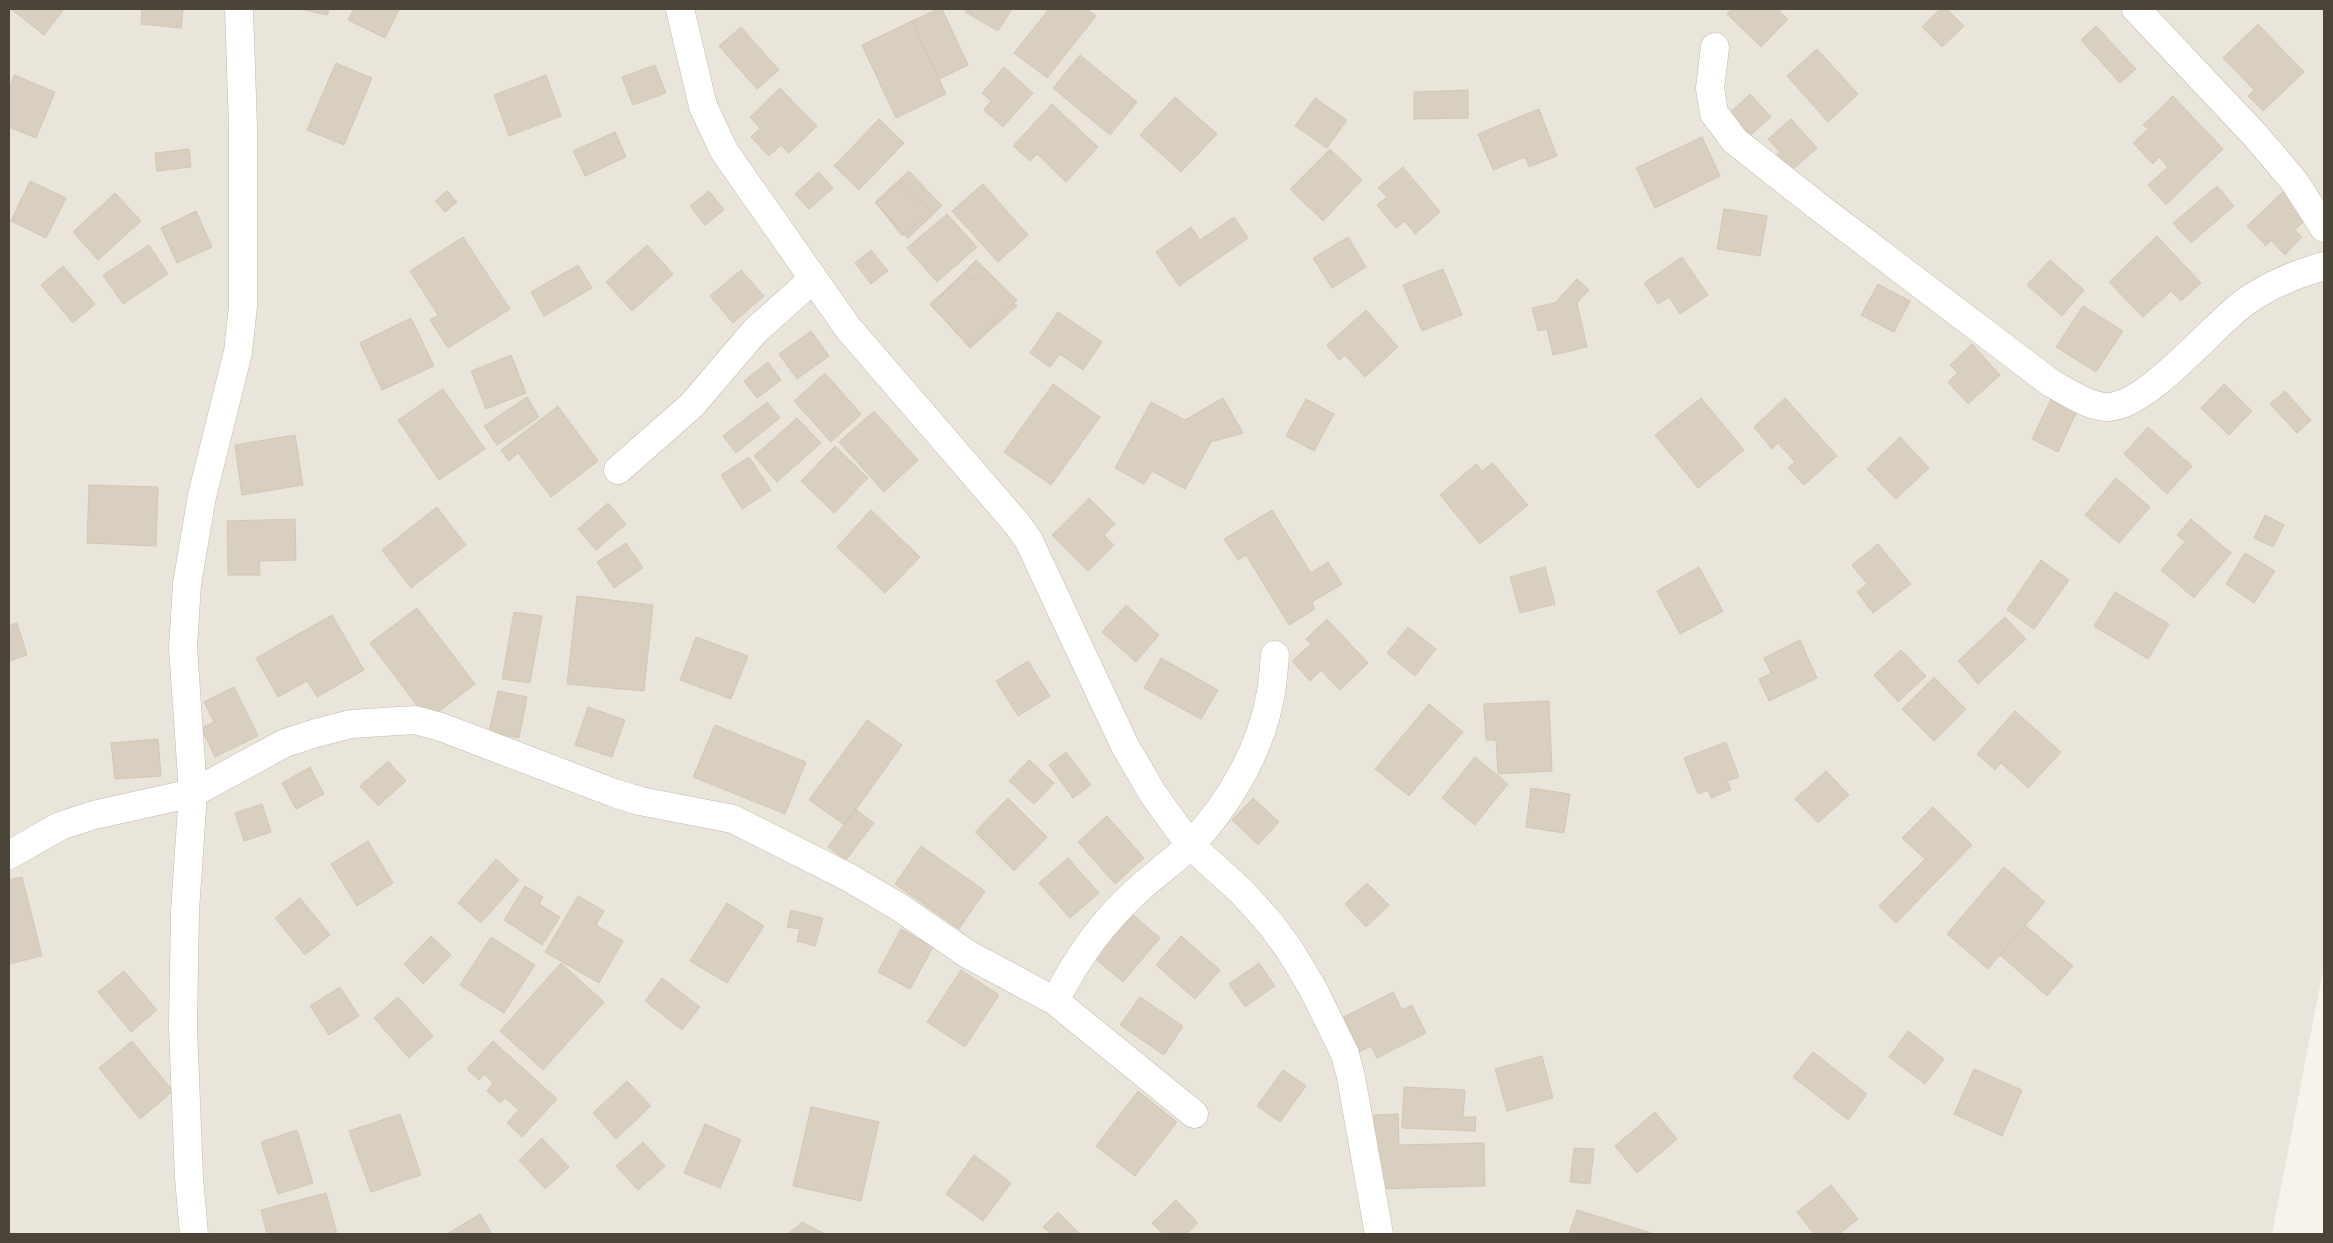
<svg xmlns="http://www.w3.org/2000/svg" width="2333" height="1243" font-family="'Noto Sans',sans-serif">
	<rect width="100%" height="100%" fill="#f6f3ec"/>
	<path fill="#eae5da" d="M9,9H2324V965L2272,1234H9Z"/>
	<path fill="#d8cfc1" stroke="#d3c7b4" d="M11,9H64L44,35Z
		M142,9H183L181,28L141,24Z
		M300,9H329L327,15Z
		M354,9H399L385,38L348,20Z
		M938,9H942L968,65L939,79L912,21Z
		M967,9H1012L998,31L965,12Z
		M1049,9H1086L1096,16L1047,78L1014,53Z
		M1732,9H1777L1788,19L1761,47L1727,14Z
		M1940,9H1947L1964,26L1942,47L1922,27Z
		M912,21L946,94L896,118L862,45Z
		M2258,24L2304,72L2263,111L2248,96L2254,90L2223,58Z
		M2096,26L2136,69L2120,83L2081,40Z
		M741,27L779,70L757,89L719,46Z
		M1817,49L1858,94L1828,122L1787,76Z
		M1080,55L1137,102L1110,135L1053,88Z
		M336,63L372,78L344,145L307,130Z
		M655,65L666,93L633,105L622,77Z
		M1004,67L1033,93L1003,127L984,110L991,101L982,93Z
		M14,75L55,92L36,138L9,127V89Z
		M546,75L561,116L509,136L494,95Z
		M780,88L817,126L789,153L781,145L769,156L751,137L760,128L750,117Z
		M1468,90V118L1414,119V92Z
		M1750,94L1771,117L1745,140L1724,118Z
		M2173,96L2223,149L2166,205L2148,185L2168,167L2159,157L2153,164L2133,143L2148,129L2143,125Z
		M1175,97L1217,134L1181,172L1140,135Z
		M1315,98L1347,120L1327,148L1295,126Z
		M1052,104L1098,147L1066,182L1037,154L1030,161L1013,146Z
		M1539,109L1557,156L1529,167L1525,157L1493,170L1478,134Z
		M879,119L904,143L859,190L834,166Z
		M1791,119L1817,148L1784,177L1770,161L1780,152L1768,139Z
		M615,132L626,157L585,176L573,151Z
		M1702,137L1720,176L1655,208L1636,168Z
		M189,149L191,167L157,171L155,153Z
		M1330,149L1362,180L1323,221L1290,189Z
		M1403,167L1440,212L1415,234L1405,221L1396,228L1377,205L1387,197L1378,188Z
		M909,171L942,206L908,238L875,202Z
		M819,172L833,188L809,209L795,194Z
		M30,181L66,198L46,238L11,221Z
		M901,182L918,202L921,200L931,212L902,236L876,203Z
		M983,184L1028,235L998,262L952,211Z
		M2217,186L2234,206L2191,243L2173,223Z
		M2287,188L2312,213L2295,230L2302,237L2285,255L2271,240L2266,246L2247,226Z
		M447,191L457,202L445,212L435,201Z
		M709,191L724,210L705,225L690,206Z
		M115,193L141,221L98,260L73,232Z
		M1724,209L1767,216L1760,256L1717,249Z
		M196,211L212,247L177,263L161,228Z
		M947,214L977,247L937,282L907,248Z
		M1234,217L1248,238L1179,286L1156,252L1191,227L1200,240Z
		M2157,236L2201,283L2181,301L2171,291L2143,317L2109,282Z
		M463,237L510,309L448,348L430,320L438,315L410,271Z
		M1348,237L1366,267L1332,288L1313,258Z
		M149,245L168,274L123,304L103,275Z
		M647,245L673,274L632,311L606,282Z
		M871,250L888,271L871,284L855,263Z
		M1682,257L1708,295L1680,314L1669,297L1658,304L1644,283Z
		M976,260L1017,300L971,346L931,306Z
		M2050,260L2084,290L2062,316L2027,285Z
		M578,265L592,288L544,316L531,292Z
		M63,266L95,304L73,323L41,285Z
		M985,269L1017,306L970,348L930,304L964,273L971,281Z
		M1443,269L1462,315L1422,331L1403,285Z
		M741,270L764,296L733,323L710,296Z
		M1577,279L1589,290L1577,303L1587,347L1553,355L1547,329L1538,331L1532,308L1555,303Z
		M1878,284L1910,301L1894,332L1861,315Z
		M2083,306L2123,331L2096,372L2056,347Z
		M1366,310L1398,347L1365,377L1345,355L1339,360L1327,345Z
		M1058,312L1102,342L1083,370L1060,354L1050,367L1030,353Z
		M411,318L434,366L382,390L360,343Z
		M811,331L829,356L797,379L779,354Z
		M1972,344L2000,375L1968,404L1948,382L1958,373L1950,365Z
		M511,355L526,393L486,409L471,371Z
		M768,362L781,380L757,398L744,381Z
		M825,373L861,414L831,442L794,401Z
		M1053,384L1100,417L1051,485L1004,452Z
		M2224,384L2252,411L2229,435L2201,408Z
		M443,389L485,449L439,480L398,420Z
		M2285,391L2311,420L2297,433L2270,404Z
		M527,397L539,417L497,445L484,426Z
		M1223,398L1243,433L1211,442L1185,489L1152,471L1144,484L1115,468L1151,402L1185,420Z
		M1701,398L1744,450L1698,488L1655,435Z
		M1785,398L1837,456L1804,485L1788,468L1795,462L1778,443L1772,449L1754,427Z
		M1306,399L1334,414L1314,451L1286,436Z
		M2051,399L2077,411L2058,452L2032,439Z
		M767,402L780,418L736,453L723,436Z
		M558,406L598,461L551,497L518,453L509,461L501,450Z
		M874,411L918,460L884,492L839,442Z
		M797,418L821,443L777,482L754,456Z
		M2148,427L2192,466L2167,494L2124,454Z
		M295,435L303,485L242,495L235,445Z
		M1900,437L1929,468L1896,499L1867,469Z
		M835,446L868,478L834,513L801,481Z
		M749,457L771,490L742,509L721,475Z
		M1493,463L1528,505L1480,544L1440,495L1476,464L1482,471Z
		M2116,478L2150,507L2119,543L2085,515Z
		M89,485L158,487L156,546L87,543Z
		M1089,498L1115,524L1104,535L1114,545L1088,571L1052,535Z
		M608,503L626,524L596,550L578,529Z
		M437,507L466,545L411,588L382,550Z
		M871,510L920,557L885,593L837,547Z
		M1272,510L1311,573L1328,562L1342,584L1312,602L1315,609L1289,625L1246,555L1238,560L1224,539Z
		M2265,515L2284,525L2273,547L2254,538Z
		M295,519L296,560L259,561L260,575H228L227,521Z
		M2191,519L2231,553L2194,598L2161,570L2185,542L2177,535Z
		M626,543L643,568L614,588L597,562Z
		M1878,544L1911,584L1873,613L1857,592L1867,584L1852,565Z
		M2245,553L2275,571L2254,603L2226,584Z
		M2041,560L2069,580L2034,629L2007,610Z
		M1545,567L1555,604L1520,613L1510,577Z
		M1699,567L1723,611L1680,634L1657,591Z
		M2115,592L2169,624L2148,659L2094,626Z
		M577,596L653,605L644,691L567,684Z
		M1126,605L1159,635L1136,662L1102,632Z
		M417,608L475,684L428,720L370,643Z
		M514,612L542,616L530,683L502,679Z
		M332,615L364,670L317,697L307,681L278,697L256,658Z
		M2005,617L2026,639L1978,684L1958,661Z
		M1327,619L1368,663L1340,690L1321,670L1310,681L1292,661L1311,644L1306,639Z
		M17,623L27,655L9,661V626Z
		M1408,627L1436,649L1415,676L1387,653Z
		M696,637L748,656L731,699L680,680Z
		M1800,640L1817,678L1769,701L1759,679L1771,673L1764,658Z
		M1901,650L1926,676L1898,702L1874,675Z
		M1161,658L1218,690L1201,719L1144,688Z
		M1028,661L1050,696L1018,716L996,681Z
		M1934,677L1966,709L1934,741L1902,709Z
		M234,687L258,736L215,757L201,728L214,722L204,702Z
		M498,691L527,697L519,738L489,732Z
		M1549,701L1552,771L1498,774L1496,740H1486L1484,704Z
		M1429,704L1463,732L1409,796L1375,769Z
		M588,707L625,720L612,757L575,745Z
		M2015,711L2061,752L2028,788L2001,763L1995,770L1977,754Z
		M867,720L902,745L845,825L809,800Z
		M715,725L806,762L785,814L693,777Z
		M158,739L161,776L115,779L111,743Z
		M1726,742L1739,777L1727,781L1731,790L1711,798L1708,790L1698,794L1684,758Z
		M1066,752L1091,785L1073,798L1049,765Z
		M1475,757L1508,784L1475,825L1442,798Z
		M1029,760L1054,783L1034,804L1009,781Z
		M388,761L406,781L378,806L360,786Z
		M310,767L324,794L296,809L282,783Z
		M1826,771L1849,795L1818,823L1795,799Z
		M1531,788L1570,794L1564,833L1526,827Z
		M1008,798L1047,837L1014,871L975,832Z
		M1253,798L1279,822L1258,845L1232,820Z
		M262,804L271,832L244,841L235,813Z
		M1933,807L1972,845L1896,923L1879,906L1925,859L1902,838Z
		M855,809L874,823L846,860L828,847Z
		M1107,816L1144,858L1115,884L1078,842Z
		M368,841L393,883L357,906L331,864Z
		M921,846L985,891L959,929L895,884Z
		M1068,858L1099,893L1070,918L1039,883Z
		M496,859L519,880L481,923L458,903Z
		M2004,867L2045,902L1988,969L1947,934Z
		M22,877L42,956L9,964V880Z
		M1367,883L1389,905L1366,927L1345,904Z
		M525,886L543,897L539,904L560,917L542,945L504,920Z
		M578,896L604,911L596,925L623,941L599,983L545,952Z
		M300,898L330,935L305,955L275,918Z
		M727,903L764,926L727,983L690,961Z
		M1123,906L1160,938L1123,982L1085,950Z
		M791,910L823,918L815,946L797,941L800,929L787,927Z
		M2025,925L2073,966L2047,996L2000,955Z
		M901,929L933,947L910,989L878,972Z
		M431,936L451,955L423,984L404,964Z
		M1181,936L1220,970L1195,999L1156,965Z
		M491,937L535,965L504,1013L460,985Z
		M561,963L604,1002L543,1070L500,1031Z
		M1259,963L1275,986L1245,1007L1229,984Z
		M961,970L999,995L965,1047L927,1022Z
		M124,971L157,1010L131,1032L98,992Z
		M662,978L700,1007L682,1030L645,1001Z
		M340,987L359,1016L329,1035L310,1006Z
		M1393,992L1402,1010L1412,1005L1426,1033L1377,1058L1371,1046L1359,1052L1342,1018Z
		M398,997L433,1036L409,1058L374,1018Z
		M1140,997L1183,1026L1164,1055L1120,1025Z
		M1908,1031L1944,1059L1925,1084L1889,1057Z
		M132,1041L173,1091L140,1119L99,1068Z
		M493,1041L557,1099L522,1137L507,1123L519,1110L505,1098L500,1103L487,1091L493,1083L484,1074L479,1080L467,1069Z
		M1813,1052L1867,1094L1848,1120L1793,1077Z
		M1542,1056L1553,1098L1507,1111L1495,1069Z
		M1974,1069L2022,1090L2002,1136L1954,1114Z
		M1283,1070L1306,1086L1280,1122L1257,1106Z
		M627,1081L651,1106L616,1139L593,1113Z
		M1404,1087L1465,1090L1463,1117H1476L1475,1131L1402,1128Z
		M1138,1091L1177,1122L1135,1176L1096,1146Z
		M811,1107L879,1122L861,1201L793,1186Z
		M1655,1112L1677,1139L1637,1173L1615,1146Z
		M400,1114L421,1175L371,1192L349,1131Z
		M1398,1114L1399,1145L1484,1143L1485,1186L1376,1189L1374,1115Z
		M705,1124L741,1140L720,1188L684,1173Z
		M297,1130L313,1183L278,1194L261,1142Z
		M542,1138L569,1167L545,1189L519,1160Z
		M643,1142L665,1166L638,1190L616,1166Z
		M1574,1148L1594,1149L1590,1184L1570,1182Z
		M974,1155L1011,1183L983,1221L946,1194Z
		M1831,1185L1858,1219L1839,1234H1814L1797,1212Z
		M326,1193L337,1234H267L261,1210Z
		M1176,1200L1198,1223L1187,1234H1163L1152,1223Z
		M1577,1210L1651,1233L1569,1234Z
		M1058,1212L1080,1234H1051L1043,1227Z
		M480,1214L492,1234H447Z
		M802,1222L825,1234H788Z"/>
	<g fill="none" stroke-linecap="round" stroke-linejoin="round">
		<g stroke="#c2bbae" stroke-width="29">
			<path id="street" d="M680,9L703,106L724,151L848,328L1018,525L1029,541L1125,746L1153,794L1190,845L1241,891L1270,923L1291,952L1312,987L1345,1054L1351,1077L1379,1234
				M2136,9L2254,134L2294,181L2324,228
				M1715,47L1710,88L1714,113L1735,141L1824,211L2051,383C2068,392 2087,406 2107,407C2147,407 2212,326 2245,302C2269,285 2296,274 2324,266
				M618,470L692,405L755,331L812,280
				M9,855L60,826L94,815L193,793L285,743L316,733L351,724L415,720L441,727L614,793L640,801L733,819L848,877L899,907L969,955L1055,1001L1194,1114
				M1055,1001C1078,956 1103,921 1141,887C1157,873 1175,860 1190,845C1229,805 1262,748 1271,692C1273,680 1274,667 1275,655
				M194,1234L189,1178L183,1027L185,911L193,793L183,647L187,584L202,496L238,352L243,306V127L239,9"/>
		</g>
		<use href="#street" stroke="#fff" stroke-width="28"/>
	</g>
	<rect width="2333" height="1243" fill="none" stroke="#4b4439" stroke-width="20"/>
</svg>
